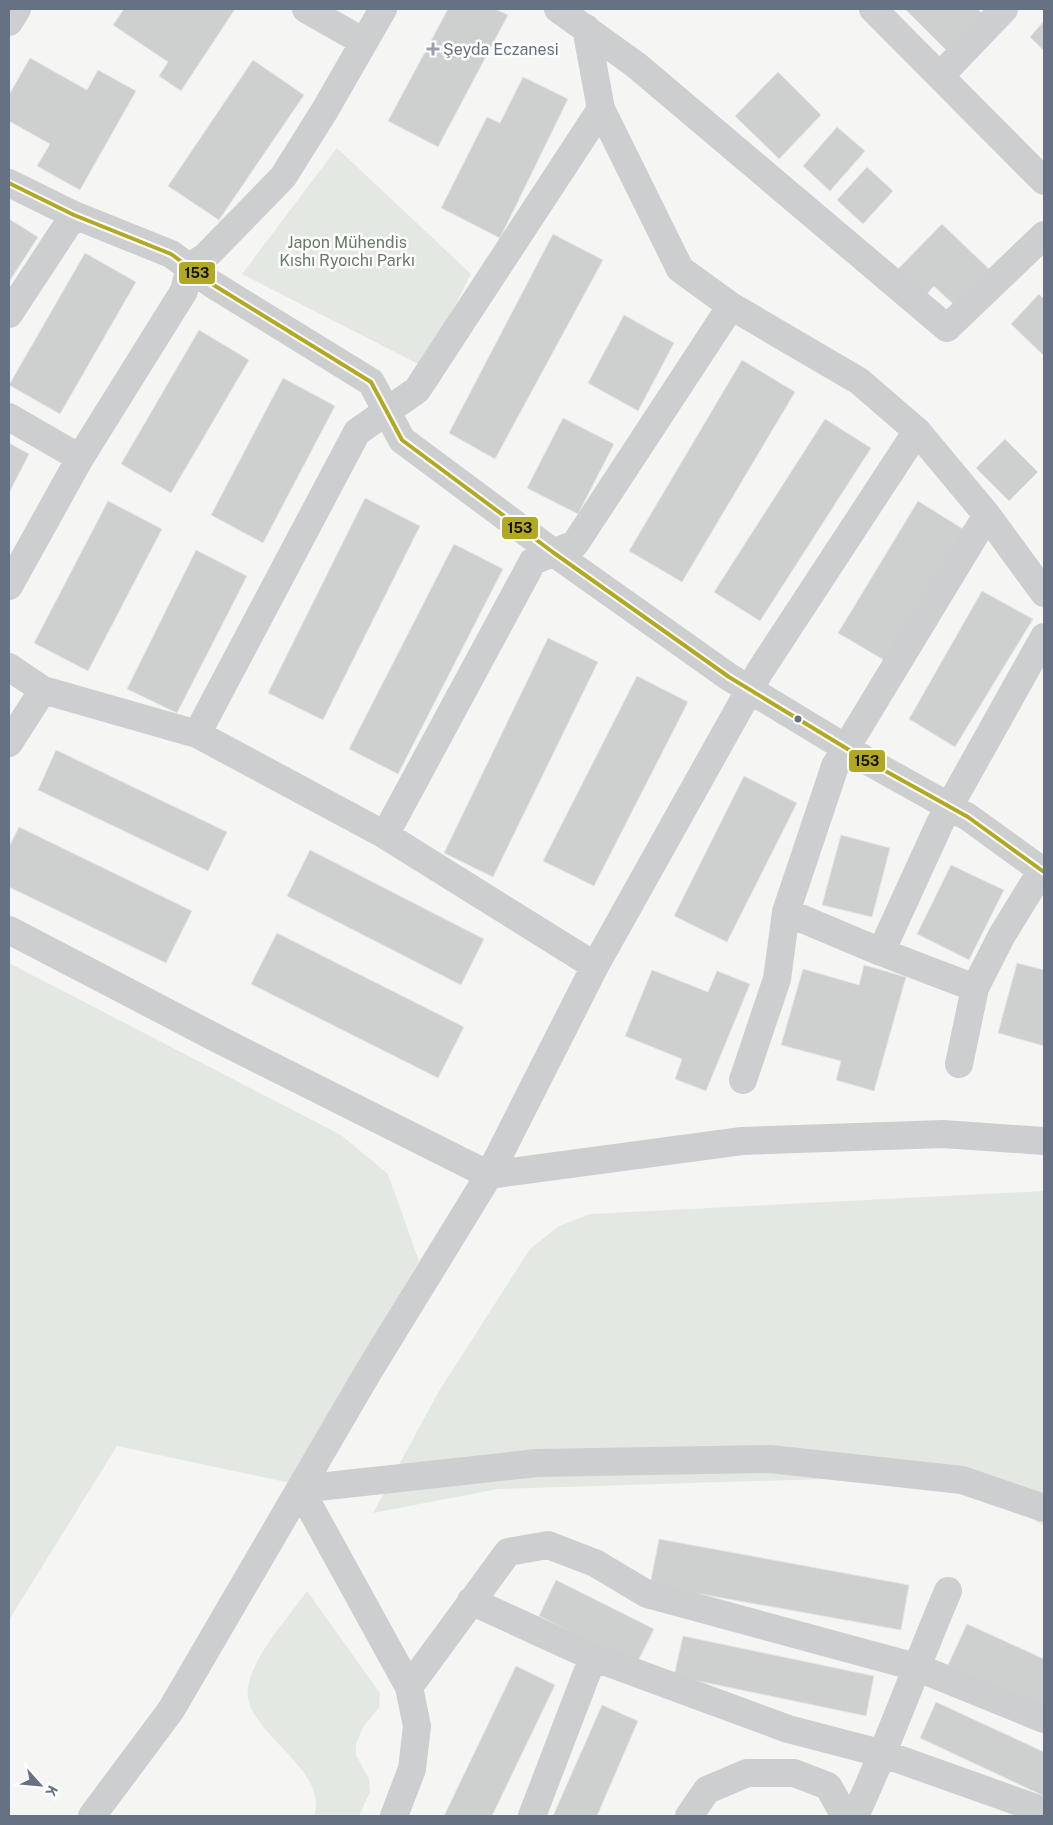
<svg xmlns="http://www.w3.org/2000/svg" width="1053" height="1825" font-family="'Public Sans',sans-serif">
	<rect width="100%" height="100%" fill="#f5f6f4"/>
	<path fill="#e4e8e2" d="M337,148L471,274L424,367L242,274Z
		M9,963L341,1135L388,1174L419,1261L290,1483L117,1446L9,1620Z
		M1044,1191V1526L1029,1517L970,1494L856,1478L498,1489L373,1513L439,1391L530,1249L559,1226L590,1214Z
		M307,1591L380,1693L379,1708L363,1727L356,1744V1755L369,1779L370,1792L359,1816H314C330,1767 240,1731 248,1687C254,1654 288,1618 307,1591Z"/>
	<path fill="#ced0d0" stroke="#e4e5e4" d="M124,9H235L181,91L159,76L168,62L113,25Z
		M448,9H495L508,15L438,147L388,121Z
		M905,9H977L982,13L946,50Z
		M1044,21V51L1030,37Z
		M30,58L87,90L98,70L136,91L80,190L37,166L50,144L9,121V95Z
		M253,60L304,95L219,220L168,186Z
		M778,72L821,115L779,159L735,116Z
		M523,77L568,99L500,238L441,208L487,117L500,123Z
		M837,127L865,151L830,191L803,166Z
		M867,167L893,191L863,224L837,200Z
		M9,219L38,237L9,282Z
		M942,224L989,269L954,305L934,286L926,295L898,269Z
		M553,234L603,260L495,459L449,433Z
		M85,253L136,282L60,414L9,385Z
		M1039,294L1044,299V356L1011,324Z
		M624,315L674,343L638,411L588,383Z
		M199,330L249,360L171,493L121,464Z
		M742,360L795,392L682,582L629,551Z
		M283,378L335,406L263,543L211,515Z
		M563,418L614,444L578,514L527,488Z
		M825,419L871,448L760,621L714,592Z
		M1005,439L1038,472L1009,501L976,468Z
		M9,443L29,454L9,493Z
		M365,498L420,526L323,720L268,693Z
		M108,501L162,529L88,671L34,643Z
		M918,501L963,529L884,660L838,633Z
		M454,544L503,569L398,774L349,749Z
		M196,550L247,576L177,713L127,689Z
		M982,591L1033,619L955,747L909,719Z
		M548,638L598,662L493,877L444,853Z
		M637,676L688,702L594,886L543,861Z
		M56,750L227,832L208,871L38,790Z
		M744,776L797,803L727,942L674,916Z
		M19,827L192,911L166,963L9,887V847Z
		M841,835L890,848L872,917L822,905Z
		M310,850L484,939L461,985L287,896Z
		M951,865L1004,890L969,960L917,934Z
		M277,933L464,1027L438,1078L251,984Z
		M1017,963L1044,970V1046L998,1033Z
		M864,965L906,977L874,1091L836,1080L841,1061L781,1045L803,969L859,985Z
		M652,970L708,992L717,971L750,984L706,1091L675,1079L682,1059L625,1036Z
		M659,1539L909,1585L901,1630L650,1585Z
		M556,1580L654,1629L636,1665L539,1616Z
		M967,1624L1044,1659V1709L948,1665Z
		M683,1636L874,1676L866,1716L674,1676Z
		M516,1666L555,1685L492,1816H444Z
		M936,1702L1044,1752V1796L920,1738Z
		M602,1705L638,1721L597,1816H553Z"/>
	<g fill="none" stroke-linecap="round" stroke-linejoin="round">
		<path stroke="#cdcecf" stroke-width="28" d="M306,9L364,42
			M558,9L636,65L947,328L1044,235
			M873,9L1044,181
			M9,22L17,9
			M586,28L601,109L680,269L731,306L859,381L917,431L987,515L1044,593
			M940,76L1004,9
			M9,183L74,215L171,254L212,284L371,382L402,440L554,553L729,677L864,759L968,817L1044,872
			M9,314L74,215
			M9,417L80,458
			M9,586L80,458L184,291L190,267L205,257L283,177L325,110L383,9
			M9,667L43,690L197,734L385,835L533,561L575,544L731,306
			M197,734L357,432L417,390L601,109
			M9,743L43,690
			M385,835L595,966
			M786,912L881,952L975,988
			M9,930L218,1039L489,1175L742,1141L943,1134L1044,1141
			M881,952L940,823L1044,637
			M959,1064L975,988L1002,935L1042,870
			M743,1080L777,979L786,912L835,766L987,515
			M471,1601L593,1657L788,1729L884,1754L1044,1811
			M409,1687L508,1552L548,1545L595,1563L647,1594L916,1667L1044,1719
			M92,1816L171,1710L367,1374L489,1175L595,966L760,671L917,431
			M394,1816L412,1769L417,1726L409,1687L300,1489L537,1463L770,1459L962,1480L1044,1508
			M532,1816L593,1657
			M689,1816L707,1790L747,1773H794L828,1786L845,1816
			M855,1816C889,1743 916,1666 948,1591"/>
		<g stroke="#fff" stroke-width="8">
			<path id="bus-1" d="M9,183L74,215L171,254L212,284L371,382L402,440L554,553L729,677L864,759L968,817L1044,872"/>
		</g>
		<use href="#bus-1" stroke="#b2a821" stroke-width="4"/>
	</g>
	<path fill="#98a0ab" stroke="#fff" stroke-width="2" d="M430.5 41.5h5v5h5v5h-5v5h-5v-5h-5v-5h5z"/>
	<circle fill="#667184" stroke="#fff" stroke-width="2" cx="798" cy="719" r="4.5"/>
	<g text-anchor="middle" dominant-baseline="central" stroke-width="5" stroke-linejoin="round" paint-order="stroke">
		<g font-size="16" fill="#667184" stroke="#fff" text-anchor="start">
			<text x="443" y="49">Şeyda Eczanesi</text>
		</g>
		<g font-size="16" fill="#657b64" stroke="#fff">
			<text x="347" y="242">Japon Mühendis<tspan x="347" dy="18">Kıshı Ryoıchı Parkı</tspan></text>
		</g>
	</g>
	<g stroke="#fff" stroke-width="2">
		<rect x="178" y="261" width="38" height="24" rx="5" fill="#b2a821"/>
		<rect x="501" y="516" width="38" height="24" rx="5" fill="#b2a821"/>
		<rect x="848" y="749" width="38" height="24" rx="5" fill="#b2a821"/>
	</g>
	<g font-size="14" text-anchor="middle" font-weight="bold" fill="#111">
		<text x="197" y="278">153</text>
		<text x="520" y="533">153</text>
		<text x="867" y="766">153</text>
	</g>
	<rect width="1053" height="1825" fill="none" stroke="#667184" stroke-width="20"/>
	<g transform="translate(40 1785) rotate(117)" stroke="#ffffff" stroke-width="4" paint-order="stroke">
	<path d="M0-4L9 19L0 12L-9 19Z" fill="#667184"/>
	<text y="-8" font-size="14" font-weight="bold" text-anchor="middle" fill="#667184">K</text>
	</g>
</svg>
